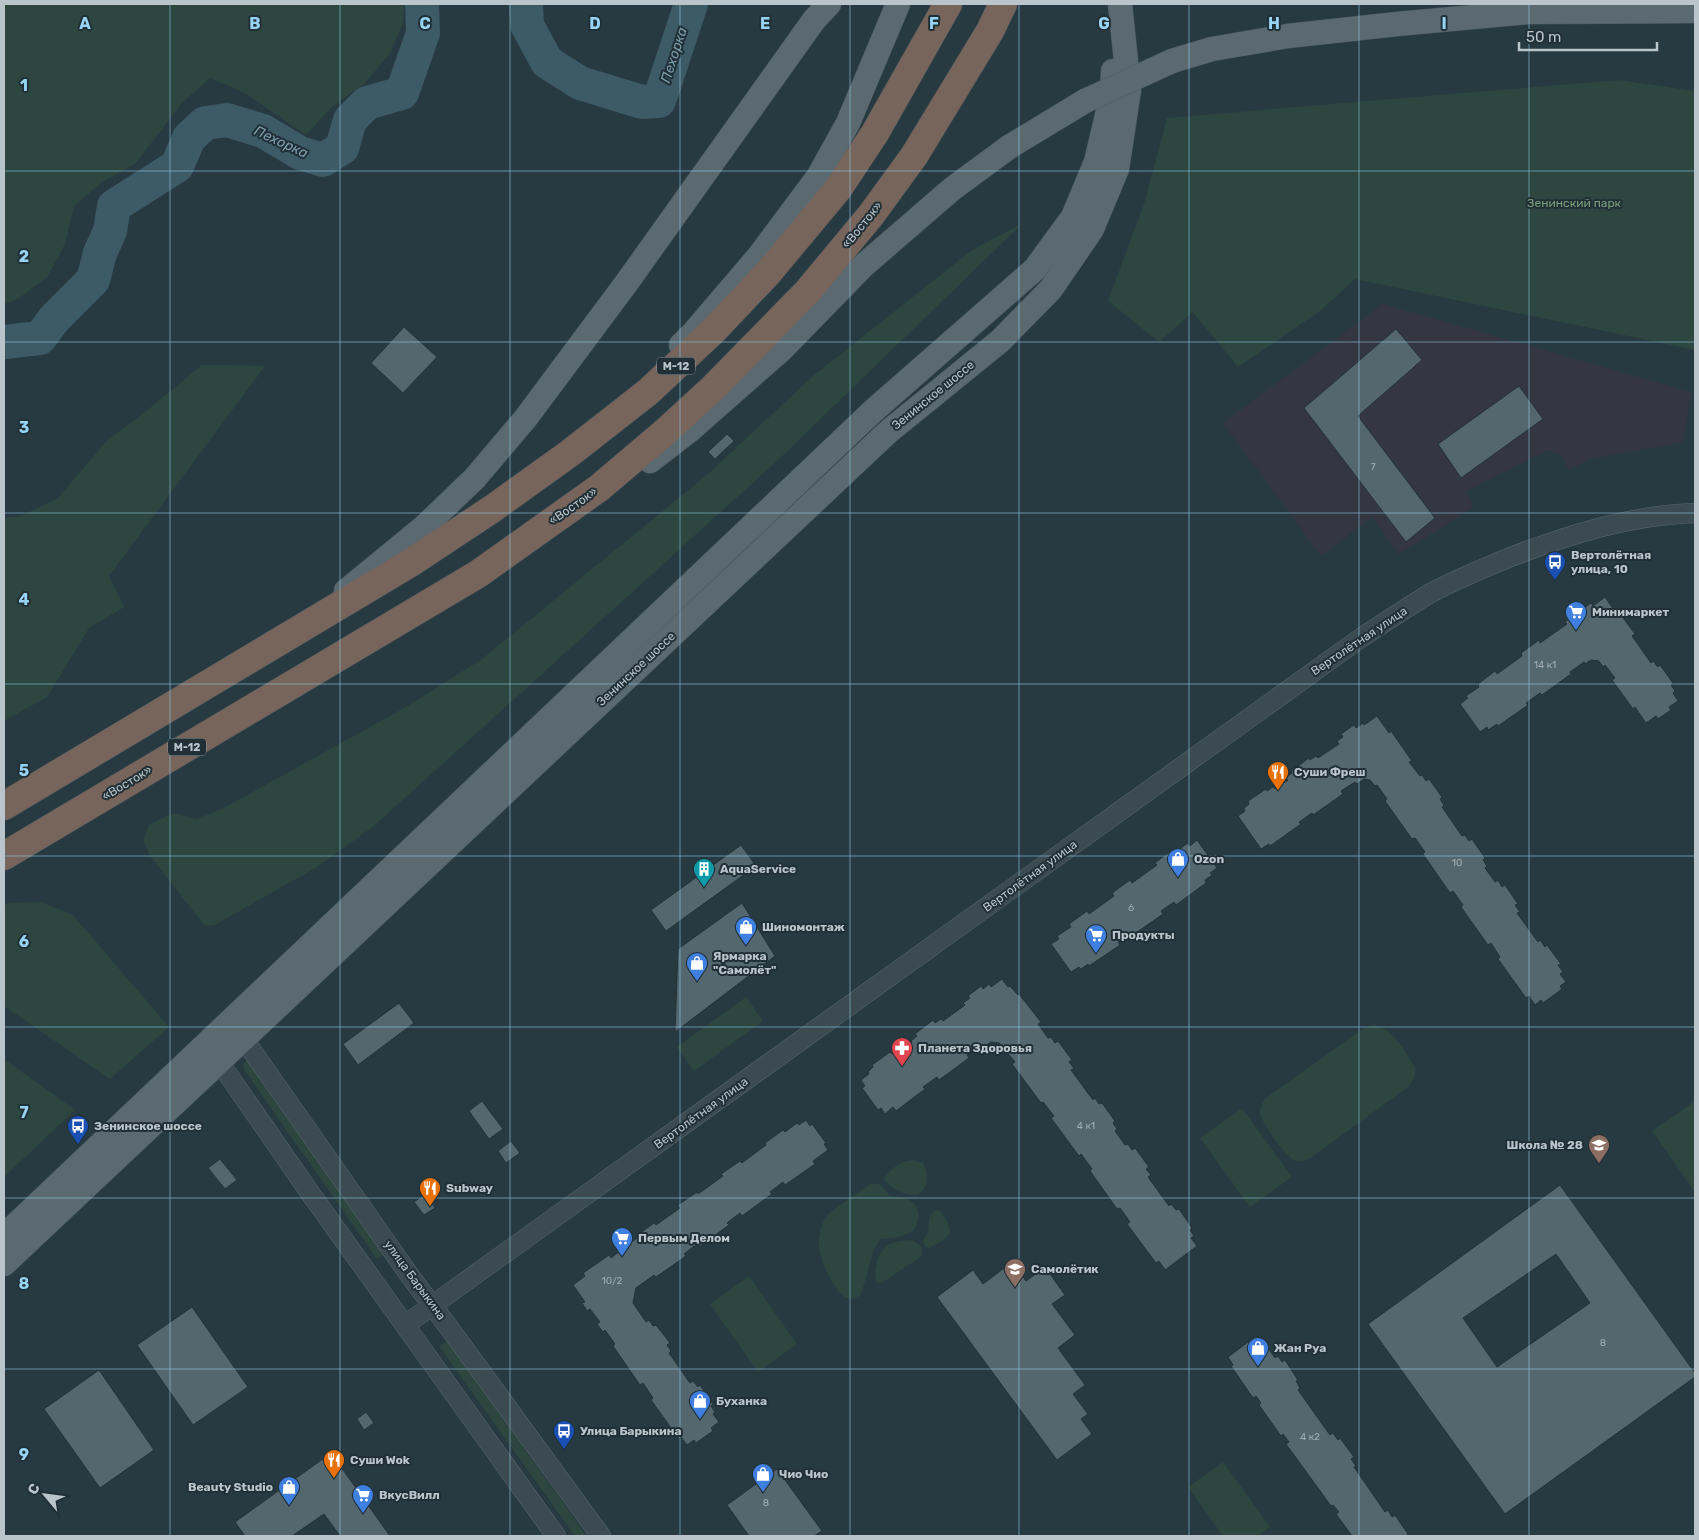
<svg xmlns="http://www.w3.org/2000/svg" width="1699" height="1540" font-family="Rubik,sans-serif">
	<rect width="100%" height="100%" fill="#283a41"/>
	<path fill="#343642" d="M1383,304L1691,392L1683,442L1590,459L1569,470L1561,455L1547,450L1466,491L1473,508L1399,554L1372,517L1321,556L1223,423Z"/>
	<path fill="#2d4640" d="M4,4H404L403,23L389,55L364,84L332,107L306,135L245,93L210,78L182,103L135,164L102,182L74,206L65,244L47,277L18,299L4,304Z
		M1619,80L1695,91V350L1355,279L1320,311L1238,367L1193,312L1159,342L1108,301L1144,204L1167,118Z
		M1023,223L777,461L374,826L317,867L215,925L206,926L201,921L150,856L143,840L149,825L171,814H179L196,819L222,809L406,707L482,659L708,474L813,376L972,250Z
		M202,365L265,366L109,576L124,607L89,628L47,697L4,721V518L21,516L58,498L108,439L139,417Z
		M41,902L73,915L169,1027L110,1079L4,1006V906L9,903Z
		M746,997L763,1021L694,1071L677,1047Z
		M1373,1025C1394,1028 1404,1051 1415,1067C1416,1076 1413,1081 1407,1088L1310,1158C1304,1161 1300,1162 1294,1160C1286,1157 1261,1122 1260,1113C1260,1107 1263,1102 1266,1098L1364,1028Z
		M4,1059L75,1110L4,1177Z
		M246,1061L250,1063L385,1254L377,1259L247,1074L243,1067L244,1063Z
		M1695,1101V1192L1652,1131Z
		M1242,1108L1292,1177L1250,1207L1200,1138Z
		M913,1160L923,1163C929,1175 929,1188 917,1195C904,1194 891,1190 884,1179C891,1168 901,1161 913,1160Z
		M870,1184H880L890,1196C908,1196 923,1203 917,1223C916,1228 912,1233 907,1234C900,1238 889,1238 880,1239L874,1249L861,1295C856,1298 852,1300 847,1298C834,1293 820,1260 819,1247C818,1239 821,1224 826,1217C831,1210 861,1191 870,1184Z
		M939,1210C946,1217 949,1223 950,1233L944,1240L929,1248L925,1246L923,1240L928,1233L929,1218L934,1211Z
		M912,1240L921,1246L922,1256L880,1284L876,1282C874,1275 876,1270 877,1262C882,1243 894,1241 912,1240Z
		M749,1276L797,1344L758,1372L710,1304Z
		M447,1341L587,1536H575L439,1346Z
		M1223,1462L1270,1527L1258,1536H1223L1188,1487Z"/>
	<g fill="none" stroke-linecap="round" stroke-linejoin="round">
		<path stroke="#3d5a67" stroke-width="34" d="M526,4L527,25L547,62L580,83L642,102L659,101L691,4
			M4,342L40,338L54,319L93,280L100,253L110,231L114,206L177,166L189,138L205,123L227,120L263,131L300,153L323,160L342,148L350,120L367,103L402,93L423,33L422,4"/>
	</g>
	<path fill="#54676e" stroke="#233239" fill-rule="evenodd" d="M404,327L437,357L403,393L371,363Z
		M1396,329L1422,360L1358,416L1435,518L1406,542L1304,408Z
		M1519,386L1543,419L1461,478L1438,444Z
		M727,434L734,441L715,459L708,452Z
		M1605,597L1616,613L1618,611L1635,634L1632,636L1651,663L1653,661L1658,667L1660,665L1673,683L1671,685L1675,691L1673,693L1678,701L1669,707L1671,710L1658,719L1656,716L1646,723L1635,707L1633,709L1612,680L1615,678L1605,665L1603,667L1599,661L1591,660L1585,664L1584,662L1570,672L1571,674L1542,695L1540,693L1526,703L1528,705L1498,726L1497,724L1488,730L1487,727L1480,732L1460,704L1468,698L1466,696L1479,687L1478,684L1495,671L1497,674L1522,656L1521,653L1539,640L1540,643L1567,624L1565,622L1591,603L1593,606Z
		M1377,716L1389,733L1391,731L1412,761L1409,762L1420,776L1422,775L1426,781L1429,779L1442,797L1440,799L1444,805L1442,807L1462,836L1465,835L1469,841L1472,839L1485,858L1483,860L1487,866L1485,868L1495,882L1498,880L1502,887L1505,885L1518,904L1515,905L1520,912L1517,913L1538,942L1540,940L1545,947L1547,945L1561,964L1558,965L1563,972L1560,974L1566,982L1560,986L1562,989L1543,1003L1541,1000L1535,1005L1529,996L1526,998L1498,959L1500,957L1491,943L1488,945L1461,907L1463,905L1453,891L1450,893L1423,854L1425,852L1415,838L1412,839L1385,801L1387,799L1377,785L1375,786L1370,780L1364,779L1357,784L1355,782L1341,791L1343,794L1313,815L1312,813L1299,822L1301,824L1270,846L1269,844L1261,849L1238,816L1245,811L1244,808L1249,804L1248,801L1266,789L1267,791L1273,787L1275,789L1288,780L1286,778L1292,773L1291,771L1309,758L1310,760L1316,756L1318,758L1339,744L1337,741L1343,737L1341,734L1354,725L1356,728L1363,723L1364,725Z
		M1197,840L1217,868L1210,873L1212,875L1205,880L1206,883L1176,905L1174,902L1161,911L1163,914L1133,935L1131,933L1118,942L1120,945L1089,966L1088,964L1081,969L1079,967L1071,972L1051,944L1059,939L1057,936L1071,927L1069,924L1087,911L1089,914L1114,896L1112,893L1130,880L1132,883L1157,865L1155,863L1173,849L1175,852L1188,843L1190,846Z
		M741,845L756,866L666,931L651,910Z
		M742,903L775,956L675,1032L678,949Z
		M1002,979L1008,987L1010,986L1018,995L1019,994L1041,1022L1038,1024L1048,1038L1051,1037L1055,1043L1058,1041L1072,1060L1069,1062L1074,1068L1071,1070L1093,1100L1095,1098L1099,1104L1102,1103L1115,1121L1113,1123L1117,1129L1115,1131L1125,1145L1128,1144L1132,1150L1135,1148L1149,1167L1146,1169L1151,1175L1148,1177L1169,1206L1171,1204L1176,1210L1179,1209L1192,1228L1190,1230L1194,1236L1191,1238L1197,1246L1165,1270L1159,1261L1156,1263L1127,1224L1130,1222L1120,1208L1117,1209L1090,1171L1092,1169L1081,1154L1079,1156L1051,1118L1054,1116L1043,1102L1041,1103L1012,1064L1015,1062L999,1043L991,1042L984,1047L983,1044L967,1055L969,1058L939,1080L937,1077L923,1087L925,1089L896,1111L893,1107L885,1114L881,1108L878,1110L862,1088L865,1086L861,1080L869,1074L868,1072L873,1067L872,1065L890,1052L892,1054L898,1050L900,1053L912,1043L911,1041L917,1036L915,1034L933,1020L935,1023L941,1019L943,1021L965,1005L963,1003L970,998L968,996L981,986L983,989L989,984L991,987Z
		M399,1003L414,1023L358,1065L343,1044Z
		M482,1101L503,1129L489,1139L469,1111Z
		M806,1120L810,1126L812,1124L826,1143L824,1144L828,1150L813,1161L815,1164L785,1185L783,1182L770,1192L772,1194L742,1216L740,1213L727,1223L729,1225L699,1247L697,1244L684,1254L686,1256L656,1277L654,1275L636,1288L633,1303L646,1322L649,1320L653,1326L656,1325L670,1343L667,1345L671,1351L669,1353L690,1383L693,1381L698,1387L700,1385L713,1404L711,1406L715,1412L713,1414L719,1422L711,1428L713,1431L696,1443L694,1440L687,1445L681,1437L679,1439L651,1400L653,1398L643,1383L640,1385L613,1346L615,1344L605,1330L603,1332L597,1324L600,1322L590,1309L587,1311L582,1303L585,1302L573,1285L585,1276L583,1273L609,1255L611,1258L637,1238L636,1236L654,1223L656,1225L680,1208L678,1205L697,1192L698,1194L723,1176L721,1174L740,1161L742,1163L766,1145L765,1143L783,1130L785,1132L797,1123L799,1125Z
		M511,1141L520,1153L506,1163L498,1151Z
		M220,1159L237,1180L225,1189L208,1168Z
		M1560,1185L1695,1373V1377L1505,1514L1368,1324ZM1556,1254L1590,1303L1497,1367L1463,1318Z
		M425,1194L435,1208L424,1215L414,1202Z
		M1012,1262L1026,1281L1045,1267L1065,1295L1052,1304L1075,1335L1058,1348L1085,1385L1073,1394L1088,1414L1081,1419L1092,1434L1057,1460L937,1297L973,1270L983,1284Z
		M192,1307L248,1387L193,1425L137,1345Z
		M1256,1336L1261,1343L1264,1342L1275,1358L1278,1356L1282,1362L1285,1360L1298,1380L1296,1381L1300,1388L1298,1390L1330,1435L1333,1433L1338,1440L1340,1438L1354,1457L1351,1459L1356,1466L1354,1467L1385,1512L1388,1510L1392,1517L1395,1515L1408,1534L1407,1536H1352L1336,1514L1339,1512L1333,1505L1331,1506L1286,1444L1289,1442L1283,1434L1281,1436L1259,1405L1261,1403L1256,1396L1253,1398L1231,1366L1233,1365L1228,1357Z
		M99,1370L154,1450L100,1488L44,1409Z
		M366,1412L374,1423L364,1430L357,1419Z
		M331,1453L390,1536H340L324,1514L292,1536H245L235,1522Z
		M777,1469L822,1531L814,1536H749L727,1505Z"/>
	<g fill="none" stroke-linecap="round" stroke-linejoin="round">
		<g stroke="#5a686f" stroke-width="20">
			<path id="minor" d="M236,1028L410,1276L450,1329L601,1536
				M211,1050L308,1190L556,1536
				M405,1325L1362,637C1384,623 1406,608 1429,594C1454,580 1482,569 1508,558C1568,535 1630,515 1695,513"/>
		</g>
		<g stroke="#49575e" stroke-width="25">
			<path id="major" d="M1172,61L1212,49L1288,36L1397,24L1528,12L1695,11
				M681,345L694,332L759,256L818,177L848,123L898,4
				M650,461L690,430L781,350L863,266L952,189L1009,147L1085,101
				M346,591L424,527L475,478L525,419L625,285L814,20L829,4
				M4,1236L873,411L1035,269L1073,217L1096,162L1112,94L1113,71
				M4,1264L888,432L1000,341L1051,289L1092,229L1117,169L1129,90L1120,4"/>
		</g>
		<g stroke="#47555c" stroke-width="29">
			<path id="highway" d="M4,806L412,562L492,509L570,453L648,392L713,331L768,273L838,189L875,133L948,4
				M4,856L478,574L599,488L665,432L713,388L807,292L871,215L914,156L990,31L1003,4"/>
		</g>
		<use href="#minor" stroke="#3c4b51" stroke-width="19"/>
		<use href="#major" stroke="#5b6a71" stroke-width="24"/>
		<use href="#highway" stroke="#77645a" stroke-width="28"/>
		<g stroke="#49575e" stroke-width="25" stroke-linecap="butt">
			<path id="major-bridge" d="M1085,101L1172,61"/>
		</g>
		<use href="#major-bridge" stroke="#5b6a71" stroke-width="24"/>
	</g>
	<path fill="none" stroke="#97d4f3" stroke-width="1" stroke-opacity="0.55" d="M170,4V1536M340,4V1536M510,4V1536M680,4V1536M850,4V1536M1019,4V1536M1189,4V1536M1359,4V1536M1529,4V1536M4,171H1695M4,342H1695M4,513H1695M4,684H1695M4,856H1695M4,1027H1695M4,1198H1695M4,1369H1695"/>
	<defs>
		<g id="bus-pin" transform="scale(1.125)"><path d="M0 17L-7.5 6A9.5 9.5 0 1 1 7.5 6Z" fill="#1a4fb4" stroke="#213037"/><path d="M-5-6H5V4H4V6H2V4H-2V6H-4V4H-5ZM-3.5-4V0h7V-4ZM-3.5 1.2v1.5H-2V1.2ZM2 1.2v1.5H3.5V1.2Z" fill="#fff"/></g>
		<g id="supermarket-pin" transform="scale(1.125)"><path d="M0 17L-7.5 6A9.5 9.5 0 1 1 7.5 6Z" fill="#3f7fe0" stroke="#213037"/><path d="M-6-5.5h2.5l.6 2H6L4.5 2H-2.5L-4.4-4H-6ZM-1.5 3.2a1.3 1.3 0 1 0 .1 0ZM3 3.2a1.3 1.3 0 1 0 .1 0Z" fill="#fff"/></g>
		<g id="restaurant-pin" transform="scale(1.125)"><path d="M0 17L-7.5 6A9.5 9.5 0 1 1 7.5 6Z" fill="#e8710a" stroke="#213037"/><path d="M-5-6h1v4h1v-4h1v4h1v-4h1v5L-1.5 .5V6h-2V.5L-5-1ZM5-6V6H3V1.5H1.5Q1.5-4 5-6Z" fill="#fff"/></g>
		<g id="shop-pin" transform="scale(1.125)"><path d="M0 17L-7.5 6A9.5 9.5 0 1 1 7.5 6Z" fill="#3f7fe0" stroke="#213037"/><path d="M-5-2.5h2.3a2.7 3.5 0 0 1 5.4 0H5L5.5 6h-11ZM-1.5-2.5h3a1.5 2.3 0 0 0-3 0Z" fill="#fff"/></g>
		<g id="building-pin" transform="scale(1.125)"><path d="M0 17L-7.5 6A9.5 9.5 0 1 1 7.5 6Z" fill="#0f9aa8" stroke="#213037"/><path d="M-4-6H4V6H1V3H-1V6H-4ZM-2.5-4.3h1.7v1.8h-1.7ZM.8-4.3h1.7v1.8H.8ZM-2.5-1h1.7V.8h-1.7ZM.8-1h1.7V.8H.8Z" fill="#fff"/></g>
		<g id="pharmacy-pin" transform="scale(1.125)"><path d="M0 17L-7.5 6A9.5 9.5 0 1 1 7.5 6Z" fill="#e0444e" stroke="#213037"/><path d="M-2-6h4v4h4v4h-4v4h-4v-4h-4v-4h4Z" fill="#fff"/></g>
		<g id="school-pin" transform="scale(1.125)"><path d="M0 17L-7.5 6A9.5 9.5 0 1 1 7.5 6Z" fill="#8d6e63" stroke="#213037"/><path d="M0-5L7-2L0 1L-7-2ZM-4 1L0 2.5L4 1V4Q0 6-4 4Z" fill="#fff"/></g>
	</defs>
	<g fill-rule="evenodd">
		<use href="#bus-pin" x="1555" y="562"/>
		<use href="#supermarket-pin" x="1576" y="612"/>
		<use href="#restaurant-pin" x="1278" y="772"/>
		<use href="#shop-pin" x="1178" y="859"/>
		<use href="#building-pin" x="704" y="869"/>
		<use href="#shop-pin" x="746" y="927"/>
		<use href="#supermarket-pin" x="1096" y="935"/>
		<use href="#shop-pin" x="697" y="963"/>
		<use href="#pharmacy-pin" x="902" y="1048"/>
		<use href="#bus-pin" x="78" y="1126"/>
		<use href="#school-pin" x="1599" y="1145"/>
		<use href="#restaurant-pin" x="430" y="1188"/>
		<use href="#supermarket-pin" x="622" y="1238"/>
		<use href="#school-pin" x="1015" y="1269"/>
		<use href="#shop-pin" x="1258" y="1348"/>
		<use href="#shop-pin" x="700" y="1401"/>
		<use href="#bus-pin" x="564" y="1431"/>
		<use href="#restaurant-pin" x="334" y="1460"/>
		<use href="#shop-pin" x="763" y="1474"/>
		<use href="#shop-pin" x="289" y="1487"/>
		<use href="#supermarket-pin" x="363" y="1495"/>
	</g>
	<g text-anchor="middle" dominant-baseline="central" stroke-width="4" stroke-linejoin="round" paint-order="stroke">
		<g font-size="10" fill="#a0aeb4">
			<text x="1373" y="467">7</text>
			<text x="1545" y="665">14 к1</text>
			<text x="1457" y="863">10</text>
			<text x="1131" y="908">6</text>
			<text x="1086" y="1126">4 к1</text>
			<text x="612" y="1281">10/2</text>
			<text x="1603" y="1343">8</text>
			<text x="1310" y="1437">4 к2</text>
			<text x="766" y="1503">8</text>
		</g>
		<g fill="#213037" stroke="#8b989f" stroke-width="1">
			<rect x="657" y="357.5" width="38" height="17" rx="4"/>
			<rect x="168" y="738.5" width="38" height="17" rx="4"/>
		</g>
		<g font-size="11" font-weight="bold" fill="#b9c5cb">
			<text x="676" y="366">М-12</text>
			<text x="187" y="747">М-12</text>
		</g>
		<g font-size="12" fill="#7ba079" stroke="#213037">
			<text x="1574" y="203">Зенинский парк</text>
		</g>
		<g font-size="12" fill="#b9c5cb" stroke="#213037">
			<text transform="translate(862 225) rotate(-51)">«Восток»</text>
			<text transform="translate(933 395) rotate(-39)">Зенинское шоссе</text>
			<text transform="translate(573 506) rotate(-35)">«Восток»</text>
			<text transform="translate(1359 641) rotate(-34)">Вертолётная улица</text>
			<text transform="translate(636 669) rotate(-43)">Зенинское шоссе</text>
			<text transform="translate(127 783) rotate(-31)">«Восток»</text>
			<text transform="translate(1030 876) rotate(-36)">Вертолётная улица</text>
			<text transform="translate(701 1113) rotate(-36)">Вертолётная улица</text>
			<text transform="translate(415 1280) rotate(54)">улица Барыкина</text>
		</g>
		<g font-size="12" font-weight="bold" fill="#b9c5cb" stroke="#213037" text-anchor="start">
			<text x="1571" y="555">Вертолётная<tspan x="1571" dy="14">улица, 10</tspan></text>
			<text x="1592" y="612">Минимаркет</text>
			<text x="1294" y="772">Суши Фреш</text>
			<text x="1194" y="859">Ozon</text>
			<text x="720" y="869">AquaService</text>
			<text x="762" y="927">Шиномонтаж</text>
			<text x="1112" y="935">Продукты</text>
			<text x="713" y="956">Ярмарка<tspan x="713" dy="14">"Самолёт"</tspan></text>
			<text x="918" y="1048">Планета Здоровья</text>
			<text x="94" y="1126">Зенинское шоссе</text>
			<text x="1583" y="1145" text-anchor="end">Школа № 28</text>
			<text x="446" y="1188">Subway</text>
			<text x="638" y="1238">Первым Делом</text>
			<text x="1031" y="1269">Самолётик</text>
			<text x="1274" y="1348">Жан Руа</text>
			<text x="716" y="1401">Буханка</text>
			<text x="580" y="1431">Улица Барыкина</text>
			<text x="350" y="1460">Суши Wok</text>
			<text x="779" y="1474">Чио Чио</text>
			<text x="273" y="1487" text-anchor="end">Beauty Studio</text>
			<text x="379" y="1495">ВкусВилл</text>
		</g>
		<g font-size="14" font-style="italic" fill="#7c9eac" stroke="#213037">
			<text transform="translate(674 55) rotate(-72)">Пехорка</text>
			<text transform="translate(281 142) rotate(25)">Пехорка</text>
		</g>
	</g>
	<g font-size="16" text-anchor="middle" font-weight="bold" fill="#97d4f3" stroke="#213037" stroke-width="4" stroke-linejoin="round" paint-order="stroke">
		<text x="85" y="29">A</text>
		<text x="255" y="29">B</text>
		<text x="425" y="29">C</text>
		<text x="595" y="29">D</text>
		<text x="765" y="29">E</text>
		<text x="934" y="29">F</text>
		<text x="1104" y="29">G</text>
		<text x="1274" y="29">H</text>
		<text x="1444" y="29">I</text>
		<text x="24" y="91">1</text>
		<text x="24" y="262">2</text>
		<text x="24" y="433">3</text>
		<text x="24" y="605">4</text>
		<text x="24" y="776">5</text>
		<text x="24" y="947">6</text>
		<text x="24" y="1118">7</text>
		<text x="24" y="1289">8</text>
		<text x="24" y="1460">9</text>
	</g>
	<rect width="1699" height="1540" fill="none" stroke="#b9c5cb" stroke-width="10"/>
	<g transform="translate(45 1495) rotate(299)" stroke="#213037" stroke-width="4" paint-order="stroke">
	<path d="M0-4L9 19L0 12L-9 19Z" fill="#b9c5cb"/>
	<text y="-8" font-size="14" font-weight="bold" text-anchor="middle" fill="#b9c5cb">С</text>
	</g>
	<path d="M1519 42v8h138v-8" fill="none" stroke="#b9c5cb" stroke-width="2.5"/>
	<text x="1526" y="42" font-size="15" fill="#b9c5cb" stroke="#213037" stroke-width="4" paint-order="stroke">50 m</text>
</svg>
